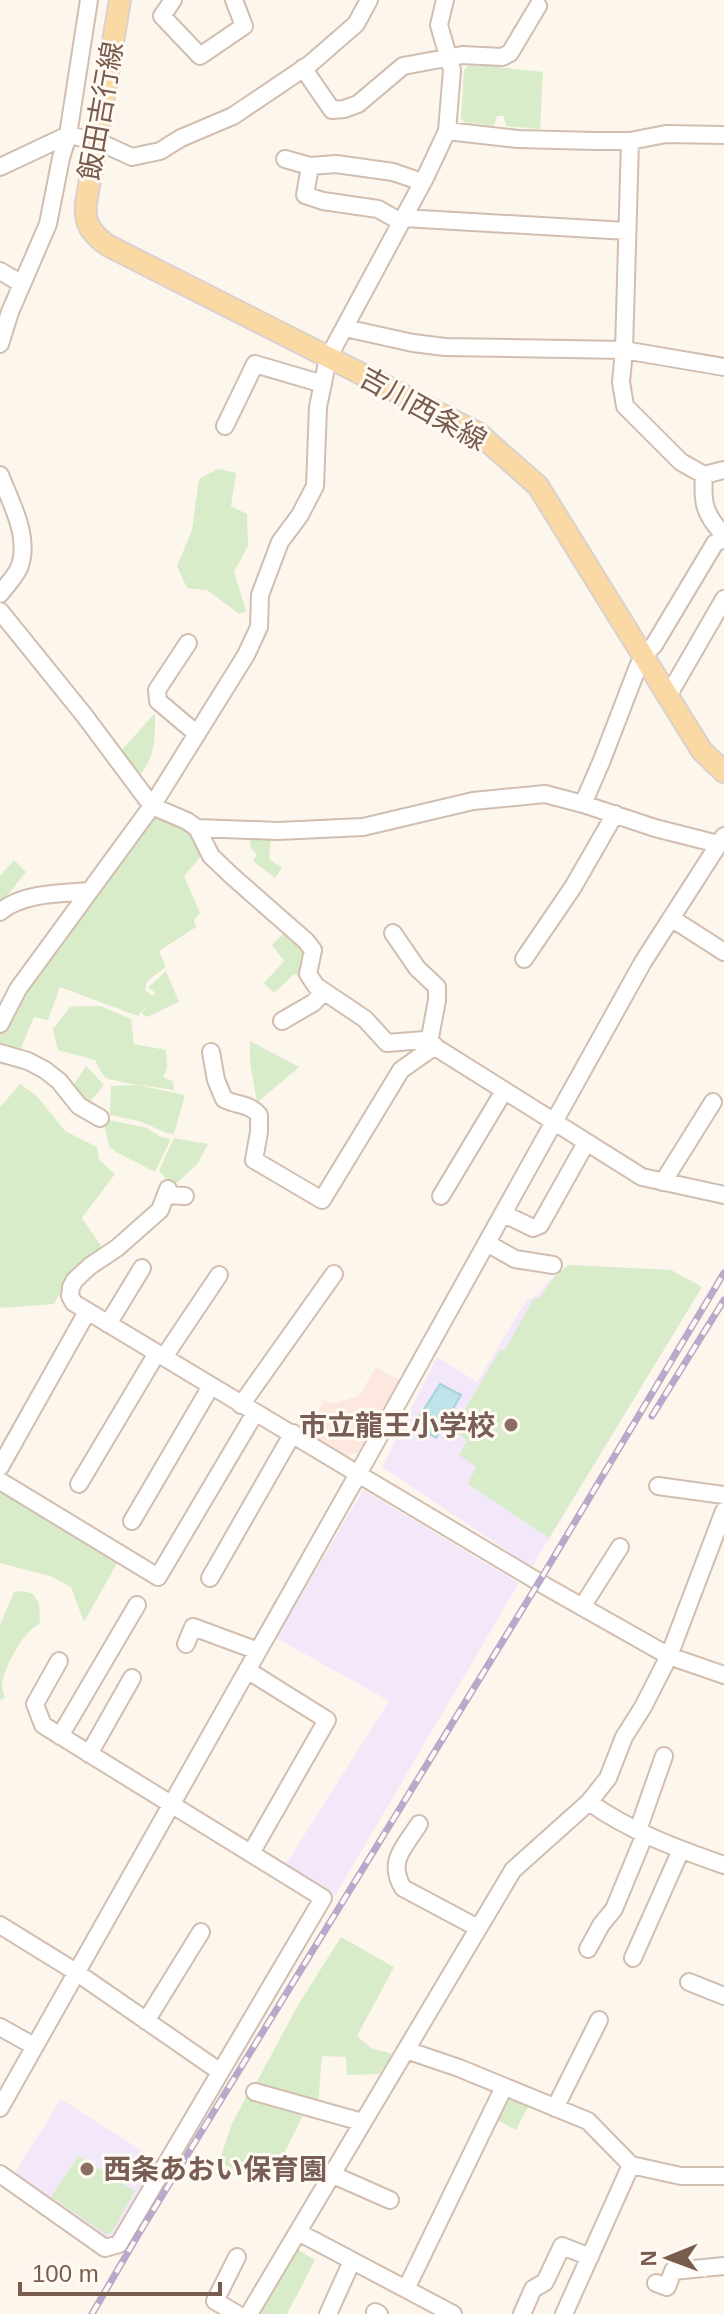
<svg xmlns="http://www.w3.org/2000/svg" width="724" height="2314" font-family="Helvetica,'Noto Sans JP',sans-serif">
	<rect width="100%" height="100%" fill="#fdf6ec"/>
	<path fill="#fde8e0" d="M376,1367L399,1380L359,1452L345,1456L305,1433L324,1400L332,1404L359,1396Z"/>
	<path fill="#f3e8fa" d="M569,1265L671,1270L702,1287L532,1567L382,1467L437,1357L477,1382L526,1301L539,1294L545,1284Z
		M363,1490L519,1583L335,1896L286,1864L389,1701L276,1638Z
		M61,2099L161,2163L118,2235L106,2237L14,2174Z"/>
	<path fill="#d8ecc9" d="M469,64L543,72L540,129L506,126L504,116H497L494,126L464,122L461,118L464,71Z
		M218,469L236,473L231,506L247,514L248,546L234,572L246,611L239,614L207,590L187,588L177,566L192,530L199,479Z
		M155,713C155,737 156,755 140,775L121,751Z
		M154,813L194,833L205,852L184,876L200,913L194,920L196,927L159,951L166,967L147,981L145,990L153,996L155,992L148,988L166,971L179,1002L147,1017L142,1014L146,1006L138,1016L60,987L48,1020L34,1017L19,1053L0,1049V1030L19,991Z
		M271,837L269,859L282,868L275,878L253,861L257,855L251,848L250,838Z
		M14,860L26,872L0,905V876Z
		M289,928L311,952L301,976L294,974L274,993L264,983L284,961L272,945Z
		M81,1006H100L131,1019L134,1044L166,1050L167,1068L163,1077L173,1081L174,1090C163,1088 110,1082 105,1077C101,1073 98,1065 95,1060L58,1050L53,1029L70,1007Z
		M250,1041L299,1067L257,1103L250,1062Z
		M86,1066L104,1085L87,1105L71,1089Z
		M20,1084L36,1095L65,1131L97,1147L99,1160L115,1174L82,1218L104,1250L73,1269L54,1304L0,1308V1107Z
		M138,1085L185,1095L174,1134L167,1133L139,1121L110,1115L111,1086Z
		M109,1120L147,1128L161,1137L171,1139L155,1172L116,1152L109,1146L104,1123Z
		M174,1138L208,1144L198,1163L176,1184L170,1185L159,1170Z
		M569,1265L671,1270L702,1287L549,1538L468,1484L476,1467L459,1455L467,1440L453,1430L500,1350H505L534,1298L541,1297C548,1284 556,1273 569,1265Z
		M0,1493L120,1558L84,1622L71,1587L50,1576L0,1563Z
		M23,1591L33,1594L39,1604L40,1624C24,1629 3,1669 2,1685C2,1688 4,1696 5,1698L0,1700V1625L14,1592Z
		M341,1937L394,1967L357,2036L371,2048L393,2054L379,2074L347,2075L346,2057L322,2056L318,2104L254,2087L298,2005Z
		M247,2095L260,2103L303,2116L280,2161L268,2155L258,2180L219,2162L231,2126Z
		M511,2098L528,2107L516,2130L494,2118L500,2102Z
		M78,2156L135,2191L113,2230L107,2235L51,2197Z
		M295,2248L315,2260L287,2314H257Z"/>
	<path fill="#bfe3e8" stroke="#a5d3da" stroke-width="2" d="M440,1384L461,1395L436,1438L414,1425Z"/>
	<g fill="none" stroke-linecap="round" stroke-linejoin="round">
		<g stroke="#d1beb0" stroke-width="20">
			<path id="minor" d="M173,0L162,16L200,56L244,26L234,0
				M303,68L332,110L344,109L358,104L403,66L462,55L502,57L510,53L538,6
				M447,131L518,139L595,141H630L666,134L724,135
				M285,159L310,166L336,164L393,172L422,182
				M310,166L305,195L323,201L378,209L401,222
				M0,167L68,135L97,141L132,157L160,151L181,138L233,116L310,64L356,24L369,0
				M404,218L627,231
				M0,271L22,284
				M345,328L413,343L445,347L624,350L630,141
				M0,344L10,312L48,224L61,158L68,135L89,0
				M225,426L255,364L323,384
				M724,470L704,475C702,503 704,514 724,535
				M0,475C11,503 31,538 19,568C15,577 6,586 0,594
				M704,475L681,462L625,406L621,382L624,350L724,367
				M0,611L84,715L152,806L187,821L197,828L278,831L363,827L473,801L545,794L583,804L655,828L718,844
				M188,643L157,690L158,701L197,734
				M668,696L724,599
				M583,804L602,760L637,669L643,656L654,645L715,543L724,539
				M197,828L211,856L232,876L306,941L313,950L308,974L316,986L365,1019L387,1043L424,1040L642,1177L724,1195
				M724,836L643,962L358,1474L547,1587L669,1656L724,1675
				M0,912C22,893 62,893 90,891
				M671,918L724,952
				M393,933L417,968L437,987V1000L429,1043
				M524,959L573,887L615,814
				M282,1021L313,1003L323,993
				M0,1024L18,989L152,806L246,655L259,627L260,595L280,542L300,515L315,486L318,407L328,358L425,178L447,131L452,70L439,25L445,0
				M211,1052L216,1080L224,1099C237,1106 249,1103 259,1115V1132L254,1160L322,1200L401,1070L435,1046
				M0,1053L28,1061L45,1070L59,1081L79,1106L100,1118
				M663,1182L713,1102
				M167,1195L185,1196
				M441,1196L504,1091
				M504,1214L533,1228L540,1225L586,1143
				M487,1243L515,1259L553,1265
				M108,1324L142,1268
				M164,1357L219,1275
				M241,1405L334,1274
				M0,1467L87,1312
				M0,1481L158,1577L255,1413
				M79,1484L157,1353
				M658,1486L724,1495
				M132,1521L211,1386
				M210,1578L293,1433
				M582,1607L620,1547
				M186,1644L193,1627L258,1651
				M247,1670L327,1720L251,1853
				M60,1736L137,1605
				M89,1754L132,1678
				M589,1802C629,1831 678,1849 724,1865
				M419,1824C404,1848 387,1861 403,1888L478,1928
				M638,1830L664,1756
				M0,1925L76,1972L219,2071
				M588,1949L601,1925L614,1909L645,1834
				M633,1958L681,1850
				M689,1982L724,1996
				M146,2021L201,1932
				M0,2027L34,2046
				M406,2050L459,2068L588,2121L631,2165L681,2176H724
				M255,2092L362,2122
				M0,2108L358,1474L74,1303L70,1296L71,1287L75,1280L90,1266L117,1248L160,1210L168,1189
				M555,2108L599,2020
				M0,2174L105,2248L119,2244L323,1898L43,1725L35,1704L59,1661
				M331,2174L390,2200
				M298,2232L453,2314
				M237,2257L215,2301L237,2314
				M656,2283L667,2287L673,2271L724,2266
				M406,2289L504,2087
				M375,2312L379,2314
				M249,2314L513,1870L589,1802L608,1778L624,1737L643,1707L669,1656L724,1511
				M328,2314L352,2261
				M522,2314L533,2289L545,2282L562,2246L590,2257
				M564,2314L631,2165"/>
		</g>
		<g stroke="#dad1cd" stroke-width="24">
			<path id="major" d="M120,0L86,203C84,224 91,233 107,245L478,433L538,486L702,751L724,772"/>
		</g>
		<use href="#minor" stroke="#fff" stroke-width="16"/>
		<use href="#major" stroke="#fbd9a5" stroke-width="20"/>
		<g stroke="#b9a8c9" stroke-width="7">
			<path id="rail" d="M652,1416L724,1300
				M92,2314L138,2235L539,1582L724,1273"/>
		</g>
		<use href="#rail" stroke="#fffaf3" stroke-width="4" stroke-dasharray="12" stroke-linecap="butt"/>
	</g>
	<g fill="#8d6e63" stroke="#fffaf3" stroke-width="3">
		<circle cx="511" cy="1425" r="8"/>
		<circle cx="87" cy="2169" r="8"/>
	</g>
	<g text-anchor="middle" dominant-baseline="central" stroke-width="6" stroke-linejoin="round" paint-order="stroke">
		<g font-size="28" fill="#7a5c4d" stroke="#fffaf3">
			<text transform="translate(101 111) rotate(-80)">飯田吉行線</text>
			<text transform="translate(423 409) rotate(29)">吉川西条線</text>
		</g>
		<g font-size="28" font-weight="bold" fill="#785e54" stroke="#fffaf3" text-anchor="end">
			<text x="495" y="1425">市立龍王小学校</text>
			<text x="103" y="2169" text-anchor="start">西条あおい保育園</text>
		</g>
	</g>
	<g transform="translate(668 2258) rotate(269)" stroke="#fffaf3" stroke-width="6" paint-order="stroke">
	<path d="M0-6L14 30L0 20L-14 30Z" fill="#7a5c4d"/>
	<text y="-12" font-size="22" font-weight="bold" text-anchor="middle" fill="#7a5c4d">N</text>
	</g>
	<path d="M20 2282v12h200v-12" fill="none" stroke="#7a5c4d" stroke-width="4"/>
	<text x="32" y="2282" font-size="24" fill="#7a5c4d" stroke="#fffaf3" stroke-width="6" paint-order="stroke">100 m</text>
</svg>
